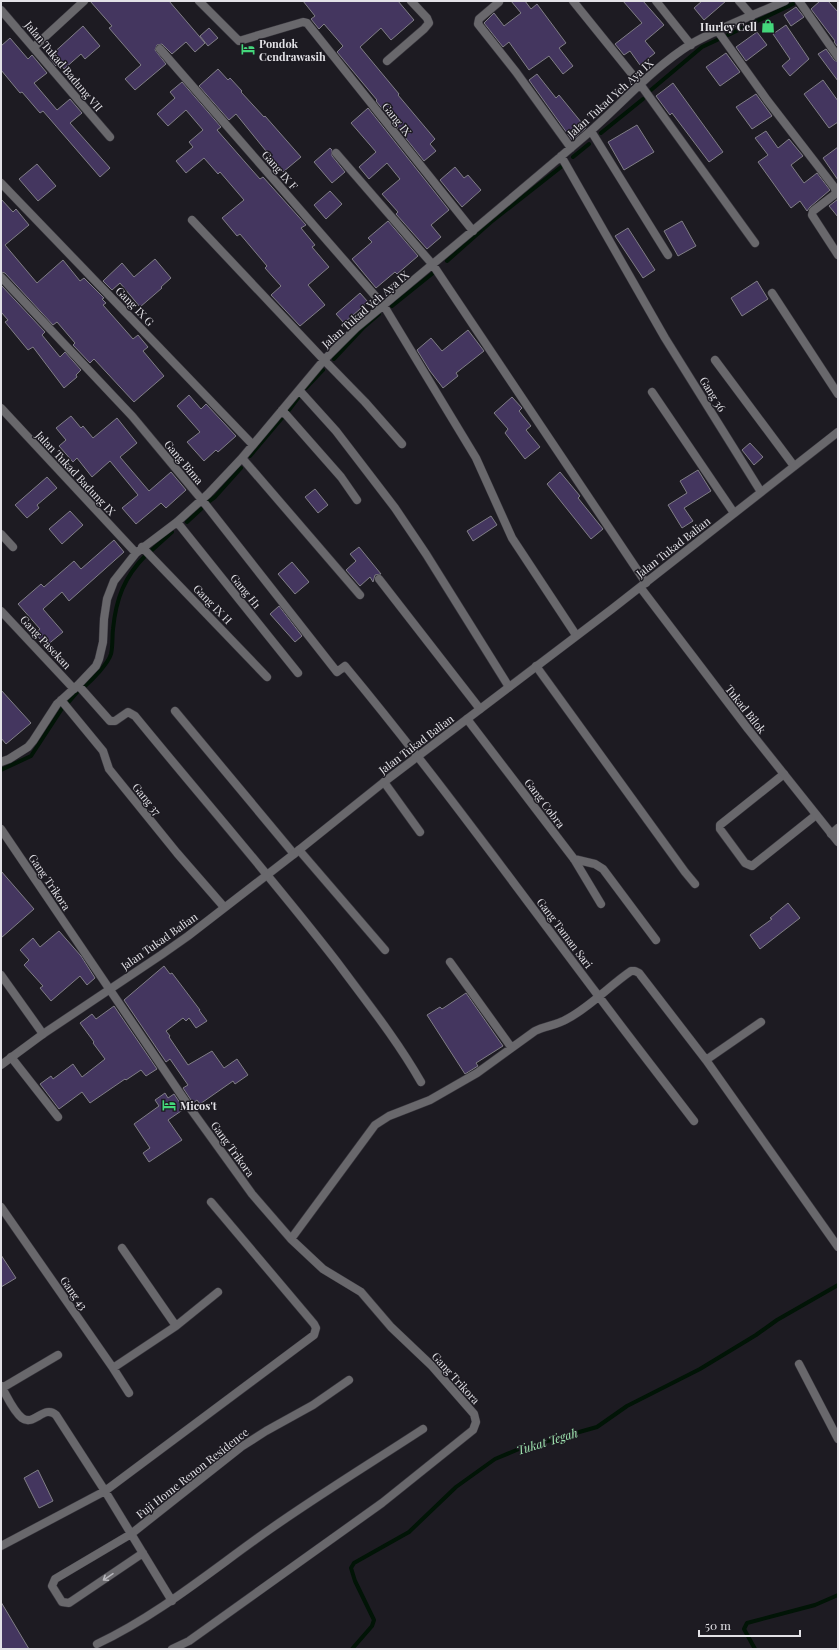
<svg xmlns="http://www.w3.org/2000/svg" width="839" height="1650" font-family="'Playfair Display',serif">
	<rect width="100%" height="100%" fill="#1d1b22"/>
	<g fill="none" stroke-linecap="round" stroke-linejoin="round">
		<path stroke="#011406" stroke-width="4" d="M728,35L793,4
			M651,90L702,47L717,40
			M601,133L643,99
			M573,157L589,144
			M447,261L491,222L561,167
			M392,306L433,273
			M334,359L364,327L379,314
			M306,388L323,370
			M289,410L298,398
			M250,456L282,418
			M208,502L215,497L241,468
			M187,522L201,509
			M151,551L172,532
			M84,687C92,680 108,664 111,654C113,646 112,637 113,629C116,599 124,577 146,555
			M67,704L79,690
			M1,770L31,756L63,707
			M352,1649L372,1626L374,1620L355,1581L351,1568L354,1563L409,1532L456,1487L495,1459L519,1449L597,1427L627,1406L700,1369L756,1335L777,1320L838,1285
			M755,1649L744,1629L747,1623L815,1605L838,1595"/>
	</g>
	<path fill="#44365f" stroke="#807e86" d="M90,1H169L205,43L195,52L186,42L172,54L162,44L157,45L155,50L166,64L135,90L125,79L141,65L109,28L112,26Z
		M303,1H398L414,20L391,40L381,28L360,47L399,94L398,95L435,139L430,144L436,151L424,161L376,101L377,100L337,52L343,46L324,24L319,29L311,19L315,16Z
		M511,1H525L531,9L537,4L566,43L559,48L573,66L563,74L549,56L529,70L509,42L503,47L484,23L494,13L504,26L521,13Z
		M623,1H643L664,25L645,41L655,53L640,65L630,51L624,55L615,44L642,23Z
		M702,1H726L704,20L694,8Z
		M820,1H828L838,12V47L834,42L835,41L811,9Z
		M796,7L804,17L791,26L784,15Z
		M786,25L809,59L790,76L782,66L790,59L773,34Z
		M83,26L100,46L85,59L81,54L64,69L59,63L56,66L49,57Z
		M209,28L218,38L208,46L200,36Z
		M757,32L767,45L746,61L736,47Z
		M10,38L28,59L32,55L47,73L34,83L57,110L70,99L82,113L70,123L110,168L100,177L43,111L40,113L22,92L20,93L1,70V46Z
		M826,49L834,60L838,62V81L818,54Z
		M726,53L740,72L720,86L706,67Z
		M218,69L228,80L230,78L242,91L241,92L264,117L265,116L301,157L283,172L236,114L229,120L199,86Z
		M537,74L556,98L559,95L586,128L572,140L529,80Z
		M823,80L838,101V122L829,128L804,94Z
		M182,82L221,127L217,130L252,170L260,179L263,177L306,225L301,228L315,245L312,247L329,267L308,285L325,305L300,326L271,295L281,286L265,268L267,266L240,234L237,236L222,218L244,200L220,172L218,174L204,158L186,173L176,161L193,147L189,142L203,130L186,110L168,126L157,114L175,98L170,92Z
		M673,83L723,152L709,162L672,113L670,115L656,96Z
		M756,94L772,116L752,129L736,107Z
		M368,108L449,210L431,225L441,237L427,249L396,214L398,212L382,194L400,179L387,163L369,179L359,167L376,152L351,123Z
		M637,125L654,152L624,170L608,142Z
		M766,131L778,148L789,139L803,156L791,165L804,183L817,173L830,190L810,207L807,211L800,201L791,208L758,162L768,155L755,138Z
		M838,147V180L823,158Z
		M330,148L332,150V156L345,172L332,183L314,162Z
		M37,164L56,186L38,201L19,179Z
		M455,167L464,178L468,175L481,190L462,207L440,180Z
		M330,191L342,204L326,219L314,205Z
		M1,199L13,212L16,209L29,225L5,245L37,283L63,260L80,281L84,278L104,298L102,299L106,303L103,305L133,339L138,335L148,347L143,351L164,376L134,402L94,359L90,363L73,345L75,343L57,322L53,325L5,273L1,272Z
		M838,199V217L829,206Z
		M388,221L418,256L397,274L395,272L376,288L352,259L372,242L368,238Z
		M682,221L696,246L678,256L664,231Z
		M628,228L655,270L643,278L615,236Z
		M155,259L171,278L161,287L162,288L140,307L120,283L112,290L103,281L122,263L134,277Z
		M757,281L768,299L742,316L731,298Z
		M1,285L45,332L42,335L60,357L65,352L81,370L76,375L77,377L64,388L33,347L28,350L5,322L8,320L1,312Z
		M360,293L368,302L344,323L336,314Z
		M468,330L484,351L456,373L458,376L443,388L430,371L417,350L431,338L442,351Z
		M189,395L201,409L206,404L236,436L218,452L216,450L204,461L187,442L200,432L177,406Z
		M512,397L522,408L519,411L531,426L526,430L540,447L525,459L505,433L508,429L494,413Z
		M71,416L81,428L83,426L93,438L117,418L137,443L120,457L149,491L171,472L186,490L166,508L161,503L136,524L122,508L138,495L110,461L92,477L77,458L73,462L59,446L66,440L56,428Z
		M750,443L763,457L754,465L742,450Z
		M698,470L711,491L684,508L693,521L682,528L668,505L687,493L680,481Z
		M560,472L580,496L578,498L603,529L591,539L547,484Z
		M47,477L57,488L37,505L39,508L27,518L15,505Z
		M315,489L328,505L318,513L305,497Z
		M70,511L83,525L62,544L49,529Z
		M491,516L497,525L473,541L467,531Z
		M114,540L124,552L69,601L62,592L43,609L63,632L46,646L35,633L40,629L18,604L41,584L44,587L74,561L81,569Z
		M359,547L381,574L375,575L373,582L370,577L360,586L346,570L356,561L350,554Z
		M292,562L309,582L295,594L278,574Z
		M279,606L302,636L295,642L270,614Z
		M1,690L31,723L6,744L1,738Z
		M1,871L34,909L1,938Z
		M788,903L800,918L760,949L750,935L772,919L770,918Z
		M59,931L81,956L95,978L87,985L80,976L51,1001L40,988L43,986L24,965L29,960L20,950L33,938L40,947Z
		M164,966L170,974L172,973L200,1010H199L207,1021L196,1028L189,1018L186,1021L183,1018L166,1031L170,1036L169,1037L188,1065L212,1051L224,1068L237,1059L248,1075L235,1084L233,1081L200,1104L197,1100L193,1103L183,1088L188,1085L170,1059L166,1062L124,1000Z
		M466,993L503,1046L476,1063L478,1066L465,1074L427,1015L440,1007L442,1009Z
		M114,1006L157,1069L146,1076L141,1070L126,1080L125,1079L90,1103L82,1092L59,1109L40,1084L51,1076L53,1079L73,1064L82,1077L105,1059L93,1043L94,1042L80,1023L92,1014L96,1019Z
		M165,1093L168,1098L174,1094L184,1109L168,1120L182,1140L149,1162L143,1153L150,1148L134,1124L159,1106L155,1100Z
		M1,1255L16,1278L1,1287Z
		M38,1470L53,1501L39,1508L24,1478Z
		M1,1602L29,1649H1Z"/>
	<g fill="none" stroke-linecap="round" stroke-linejoin="round">
		<g stroke="#39373e" stroke-width="9">
			<path id="minor" d="M199,1L239,41L303,22L307,23L473,231
				M573,1L640,84L755,243
				M656,1L691,45
				M739,1L752,16
				M799,1L838,57
				M499,2L479,19L478,24L516,72L571,148
				M1,10L110,137
				M717,30L767,100L838,192
				M34,47L84,1
				M160,49L384,306L476,458L512,538L576,635
				M387,61L424,29L429,23L427,18L411,1
				M591,131L668,255
				M336,153L433,265L646,583
				M561,156L665,338L761,492
				M1,183L253,445
				M835,189L836,192L834,195L813,211L812,215L838,255
				M192,220L324,360L365,402L402,444
				M1,277L132,416L202,500L337,672L345,666C433,772 514,884 597,994C629,1037 662,1079 694,1121
				M772,293L838,394
				M715,360L794,466
				M299,390L336,431L395,508L426,554L509,687
				M652,392L734,513
				M1,408L136,553
				M282,410L341,477L357,500
				M242,458L360,595
				M177,522L298,673
				M1,534L13,547
				M142,547L267,677
				M379,579L480,709
				M1,611L74,689
				M536,666L685,872L695,884
				M78,685L110,721H115L128,712L135,716C202,798 272,878 337,962C366,1001 397,1040 421,1082
				M61,700L103,751L109,769L177,853L224,907
				M175,711L294,854
				M467,719L574,859L601,904
				M1,762L9,759L28,747L33,741L57,704L78,685L96,666L99,659L103,642L104,619L107,599L114,581L136,553L177,522L208,494L242,458L324,360L356,328C433,264 510,200 586,135C621,105 651,69 691,44C721,27 754,15 785,1
				M784,774L720,825V829L745,863L752,866L816,815
				M384,782L420,832
				M1,829L190,1108L252,1194L291,1239L323,1269L361,1292L391,1327L432,1366L474,1414L476,1422L473,1430L382,1503L189,1641L172,1649
				M831,834L838,828
				M299,850L385,950
				M574,859L595,864L603,869L656,940
				M450,962L511,1047
				M1,975L43,1034
				M11,1057L58,1117
				M706,1060L761,1022
				M1,1207L113,1368L129,1393
				M291,1239L375,1125L389,1116L430,1100L477,1073L535,1031C545,1026 557,1025 567,1019C590,1007 609,986 631,971H635L639,973L706,1060L838,1247
				M122,1248L176,1326
				M799,1364L838,1439
				M113,1368L176,1326L218,1292
				M1,1386C7,1396 13,1411 22,1418C34,1427 44,1404 56,1415L105,1491L172,1601
				M2,1388L58,1355
				M1,1546L105,1491L314,1335L316,1328L314,1324L211,1202
				M143,1553L69,1603L62,1602L52,1586L55,1579L131,1534L241,1447L266,1431L313,1405L349,1380
				M97,1644C156,1616 206,1575 259,1537C312,1499 368,1465 423,1429"/>
		</g>
		<g stroke="#39373e" stroke-width="9">
			<path id="tertiary" d="M640,587L748,729L838,842
				M1,1065L43,1034L161,955L188,936L294,854L384,782L612,609L838,432"/>
		</g>
		<use href="#minor" stroke="#69686c" stroke-width="8"/>
		<use href="#tertiary" stroke="#69686c" stroke-width="8"/>
	</g>
	<defs><path id="oneway-shaft" d="M-6 0H5M1.5-3L5.5 0L1.5 3" fill="none" stroke-width="1.6" stroke-linecap="round" stroke-linejoin="round"/></defs>
	<use stroke="#b8b7bc" href="#oneway-shaft" transform="translate(108 1577) rotate(146)"/>
	<defs>
		<g id="shop-bare" transform="scale(1.08)"><path d="M-5-2.5h2.3a2.7 3.5 0 0 1 5.4 0H5L5.5 6h-11ZM-1.5-2.5h3a1.5 2.3 0 0 0-3 0Z" fill="#44d77b" stroke="#1d1b22" stroke-width="2.5" paint-order="stroke"/></g>
		<g id="hotel-bare" transform="scale(1.08)"><path d="M-6-4.5h1.5V1H6V5H4.5V3h-9V5H-6ZM-4 0a1.8 1.8 0 1 1 3.6 0ZM.5 0V-2.5h3Q6-2.5 6 0Z" fill="#44d77b" stroke="#1d1b22" stroke-width="2.5" paint-order="stroke"/></g>
	</defs>
	<g fill-rule="evenodd">
		<use href="#shop-bare" x="768" y="26"/>
		<use href="#hotel-bare" x="248" y="49"/>
		<use href="#hotel-bare" x="169" y="1105"/>
	</g>
	<g text-anchor="middle" dominant-baseline="central" stroke-width="3" stroke-linejoin="round" paint-order="stroke">
		<g font-size="11" font-weight="bold" fill="#e3e2e7" stroke="#1d1b22" text-anchor="start">
			<text x="757" y="26" text-anchor="end">Hurley Cell</text>
			<text x="259" y="43">Pondok<tspan x="259" dy="13">Cendrawasih</tspan></text>
			<text x="180" y="1105">Micos't</text>
		</g>
		<g font-size="11" fill="#e3e2e7" stroke="#1d1b22">
			<text transform="translate(64 66) rotate(50)">Jalan Tukad Badung VII</text>
			<text transform="translate(610 98) rotate(-42)">Jalan Tukad Yeh Aya IX</text>
			<text transform="translate(397 119) rotate(51)">Gang IX</text>
			<text transform="translate(280 170) rotate(49)">Gang IX F</text>
			<text transform="translate(135 306) rotate(46)">Gang IX G</text>
			<text transform="translate(365 309) rotate(-41)">Jalan Tukad Yeh Aya IX</text>
			<text transform="translate(713 394) rotate(58)">Gang 36</text>
			<text transform="translate(184 462) rotate(50)">Gang Bima</text>
			<text transform="translate(76 473) rotate(47)">Jalan Tukad Badung IX</text>
			<text transform="translate(673 547) rotate(-38)">Jalan Tukad Balian</text>
			<text transform="translate(246 591) rotate(51)">Gang H1</text>
			<text transform="translate(213 604) rotate(46)">Gang IX H</text>
			<text transform="translate(46 642) rotate(47)">Gang Pasekan</text>
			<text transform="translate(746 709) rotate(52)">Tukad Bilok</text>
			<text transform="translate(416 744) rotate(-37)">Jalan Tukad Balian</text>
			<text transform="translate(147 799) rotate(51)">Gang 37</text>
			<text transform="translate(545 803) rotate(53)">Gang Cobra</text>
			<text transform="translate(50 882) rotate(56)">Gang Trikora</text>
			<text transform="translate(565 933) rotate(53)">Gang Taman Sari</text>
			<text transform="translate(159 941) rotate(-35)">Jalan Tukad Balian</text>
			<text transform="translate(233 1149) rotate(54)">Gang Trikora</text>
			<text transform="translate(74 1293) rotate(55)">Gang 43</text>
			<text transform="translate(456 1378) rotate(48)">Gang Trikora</text>
			<text transform="translate(192 1473) rotate(-38)">Fuji Home Renon Residence</text>
		</g>
		<g font-size="12" font-style="italic" fill="#a0e6b1" stroke="#1d1b22">
			<text transform="translate(547 1441) rotate(-17)">Tukat Tegah</text>
		</g>
	</g>
	<rect width="839" height="1650" fill="none" stroke="#e3e2e7" stroke-width="4"/>
	<path d="M699 1630v6h101v-6" fill="none" stroke="#e3e2e7" stroke-width="2"/>
	<text x="705" y="1630" font-size="12" fill="#e3e2e7" stroke="#1d1b22" stroke-width="3" paint-order="stroke">50 m</text>
</svg>
